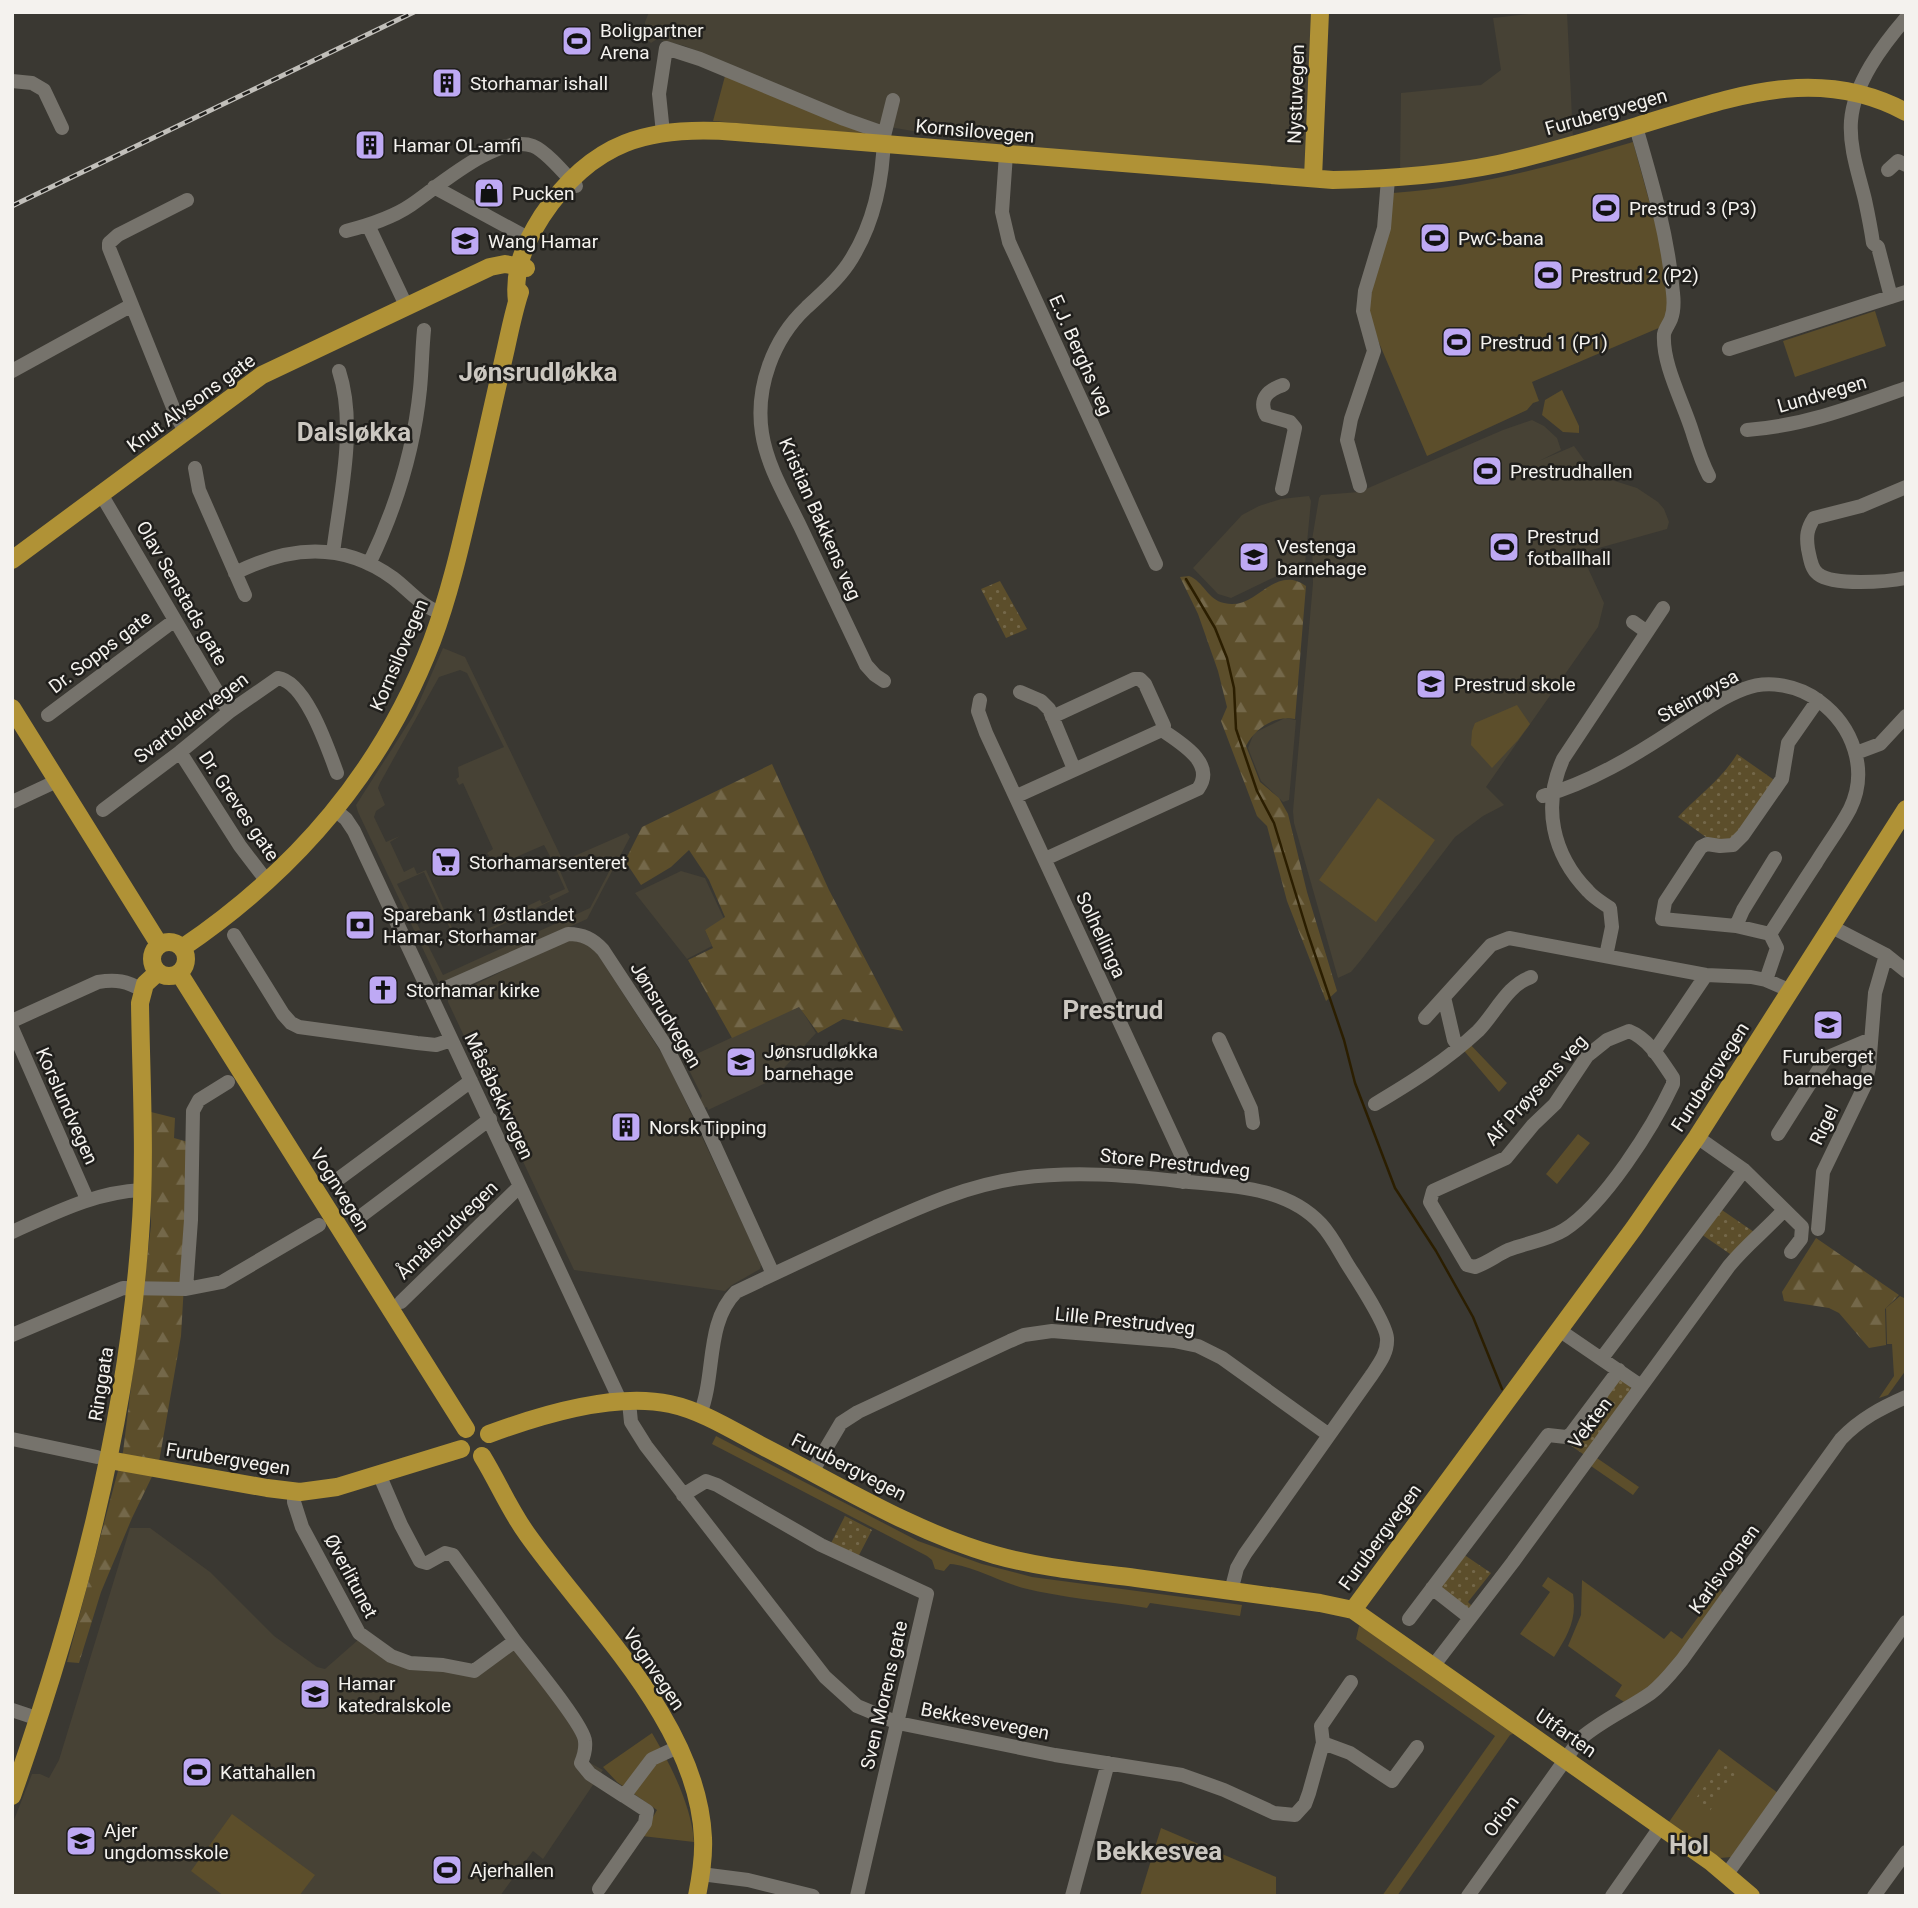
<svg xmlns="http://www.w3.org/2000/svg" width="1918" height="1908" font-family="Roboto,sans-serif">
	<defs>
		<pattern id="forest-firs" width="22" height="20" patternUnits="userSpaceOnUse" patternTransform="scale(1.75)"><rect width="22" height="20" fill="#5c4e2b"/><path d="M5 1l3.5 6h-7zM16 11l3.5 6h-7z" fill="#74684a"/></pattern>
		<pattern id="park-dots" width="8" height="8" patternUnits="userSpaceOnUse" patternTransform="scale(1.75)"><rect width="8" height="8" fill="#5c4e2b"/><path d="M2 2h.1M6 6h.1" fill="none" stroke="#74684a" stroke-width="1.8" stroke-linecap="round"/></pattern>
	</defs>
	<rect width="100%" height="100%" fill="#3a3832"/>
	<path fill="#474235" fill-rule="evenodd" d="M649,12H1319L1312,172L1006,147L866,123L685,46L657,39L651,43L641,34L645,29V22Z
		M1546,12H1567L1573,139L1463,166L1400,170L1401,93L1481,85L1501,70L1493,18Z
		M1532,420L1544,426L1557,438L1561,450L1539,461L1574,446L1592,471L1599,476L1637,488L1658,502L1664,509L1669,522L1667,529L1581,553L1604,603L1598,627L1486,787L1504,805L1483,816L1455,837L1361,960L1351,972L1338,978L1294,823L1293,811L1313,583L1312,540L1319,498L1321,495L1359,492L1503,430Z
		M1309,496L1311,501L1304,574L1283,573L1231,598L1218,594L1193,568L1242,515L1259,506L1281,499Z
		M443,648L465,657L563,861L627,833L630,837L587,919L440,985L358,812L356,805L413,716ZM460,670L467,673L504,747L458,767L459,777L456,779L459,785L463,783L493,849L487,853L494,863L491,868L544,845L552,860H555L558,867L556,869L565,889L549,896L551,900L542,904L540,900L511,914L513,918L458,941L426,870L417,874L414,867L404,872L390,842L400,836L386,842L374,817L376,811L385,805L378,788L380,783L439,677ZM591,854L613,864L590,908L443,975L397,884L424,872L458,946L569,892L560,871Z
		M1285,718L1296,720L1289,800L1283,802L1261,781L1248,748L1254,733Z
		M681,871L705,878L725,921L705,930L712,946L687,959L635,893Z
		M568,939L590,945L597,953L666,1060L755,1250L761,1265L760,1269L732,1285L725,1291L574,1270L448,1002V998Z
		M799,1006L816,1033L774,1079L708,1110L707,1107L704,1108L700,1100L702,1096L689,1070L695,1067L690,1057Z
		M130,1528H150L210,1572L274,1636L317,1667L325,1669L358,1640L410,1666L475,1674L514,1645L582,1741L581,1758L603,1770L543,1859L533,1851L500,1896H12V1825L32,1774H40L49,1778L59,1760Z"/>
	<path fill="#5c4e2b" d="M725,76L863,131L864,134L713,121Z
		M1633,142L1662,248L1669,312L1661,327L1532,382L1539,401L1533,403L1527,410L1427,456L1371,324L1369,304L1393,193C1476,187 1553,166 1633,142Z
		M1875,311L1886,346L1795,377L1783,341Z
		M1562,390L1579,426V433L1563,432L1542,415L1545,400Z
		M1517,705L1530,724L1518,740L1492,768L1471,745L1472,731L1475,723Z
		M1378,798L1435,840L1376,922L1319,880Z
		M1466,1040L1507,1083L1499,1092L1460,1046Z
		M1578,1134L1590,1143L1557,1184L1546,1174Z
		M1900,1296L1906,1299V1370L1888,1395L1879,1398L1894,1376L1892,1344H1887L1886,1308Z
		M716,1436L918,1541L982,1564L1032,1577L1242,1605L1240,1616L1150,1603L1147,1608C1106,1601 1063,1598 1023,1588C1001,1582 970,1565 950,1564L944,1571L935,1569L932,1560L927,1556L712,1444Z
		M1594,1456L1639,1487L1633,1495L1588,1464Z
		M1548,1577L1573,1594C1577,1620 1568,1635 1554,1657L1520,1634L1550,1592L1542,1586Z
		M1582,1580L1664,1639L1671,1631L1682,1639L1717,1591L1710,1586L1712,1584L1720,1588L1723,1594L1673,1664L1648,1688L1624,1702L1615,1696L1622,1685L1568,1646L1581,1615Z
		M1359,1626L1371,1631L1515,1733L1510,1735L1397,1896H1382L1495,1736L1356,1639Z
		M652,1733C670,1763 692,1807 694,1842L642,1836L657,1810L617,1782L603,1767Z
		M1719,1749L1778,1793L1732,1857L1720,1858L1669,1822Z
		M232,1814L315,1875L299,1896H224L191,1871Z
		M1161,1828L1276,1877V1896H1140Z"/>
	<path fill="url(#forest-firs)" d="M1189,576C1203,581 1208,600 1224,603C1256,612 1273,563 1306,586L1295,719C1275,715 1255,728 1246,746L1260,782L1279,798L1288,814L1307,892L1337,991L1326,1001L1287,901L1267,826L1257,816L1221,721L1227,707L1218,671L1198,614L1180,577Z
		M772,764L829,890L903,1031L843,1019L818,1033L799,1007L732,1038L688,960L713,948L705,930L725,917L709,880L689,850L671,867L641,885L625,861L642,827Z
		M151,1112L175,1118L174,1138L188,1142V1216L181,1336L159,1462L132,1518L101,1592L79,1663L67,1662L123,1452L151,1226Z
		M1816,1238L1899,1295L1885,1309L1886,1345L1869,1348L1839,1313L1829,1308L1784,1301L1782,1292Z"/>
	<path fill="url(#park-dots)" d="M1000,581L1027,629L1006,638L981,589Z
		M1737,754L1777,782L1734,840H1710L1678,817C1699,795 1721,780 1737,754Z
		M1719,1208L1754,1232L1733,1256L1701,1234Z
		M1618,1377L1629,1384L1632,1391L1586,1456L1564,1441Z
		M845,1516L872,1530L857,1559L829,1547Z
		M1463,1554L1491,1573L1468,1602L1473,1607L1470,1610L1442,1592L1441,1582Z
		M1722,1761L1737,1772L1709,1812L1694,1801Z"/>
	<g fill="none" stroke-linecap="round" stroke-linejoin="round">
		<path stroke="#2b1e00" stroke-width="2.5" d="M1186,579L1215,628L1227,658L1234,688L1236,729L1257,791L1274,823L1308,934L1344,1040L1355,1083L1395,1188L1436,1251L1473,1317L1502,1389"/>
		<path stroke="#76736c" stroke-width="14" d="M12,81L32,83L44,90L62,128
			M1636,127C1652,182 1668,236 1673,293C1674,302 1674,311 1671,319C1669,324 1665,329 1664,334C1662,364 1683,402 1692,431C1697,447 1701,461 1709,476
			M663,133L659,94L666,48L700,59L844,119L878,131L884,136C883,178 874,222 852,258C840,278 823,292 806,308C773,339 755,388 762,433C767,466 786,497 800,526C822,573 844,619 866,665L875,675L884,681
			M884,136L893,100
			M1006,154L1002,212L1009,242L1156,564
			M1888,170L1898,161L1906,165
			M434,187L524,236
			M368,225L403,299
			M346,231C369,225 392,218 411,205C439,186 498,133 533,146C546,151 566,175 576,186
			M1891,297L1878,247L1873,243C1871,229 1868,214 1865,200C1859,175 1849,148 1851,121C1854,83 1882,46 1906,18
			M1729,349L1906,292
			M12,371L132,305
			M1747,430C1803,426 1853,407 1906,388
			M185,431L176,415L109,248V243L118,235L187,200
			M195,468L199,490L245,595
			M1360,486L1347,440L1351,419L1374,351L1363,311L1365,291L1384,228L1388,179
			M1906,487L1861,506L1814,518C1807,529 1806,536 1808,549C1810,558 1811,569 1818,574C1833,586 1887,582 1906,578
			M1282,489L1295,428L1290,422L1266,415C1258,399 1268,390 1283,385
			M101,494L229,712
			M333,553C340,496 357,426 339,371
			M369,564C395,510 414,449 420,389C422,369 422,350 424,330
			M235,573C289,546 342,541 393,578C409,590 422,607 441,613
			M1633,622L1647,632
			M1020,692L1041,701L1049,709L1074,769
			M980,700L978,711L986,733L1185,1163L1183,1182
			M48,715L175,620
			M180,752L240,846L266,880
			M1856,753L1880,744L1906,716
			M1017,796L1162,730L1164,726L1145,684L1140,679H1134L1052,717
			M1543,796C1591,782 1634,756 1675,729C1697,715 1720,698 1744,689C1769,679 1799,686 1819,701C1853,726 1869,770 1850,809C1840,828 1827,845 1816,863C1800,887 1785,911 1770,934
			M12,802L57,781
			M103,810L180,752L229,712L278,678C306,682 328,749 337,773
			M335,810L346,819L354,831L618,1396L619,1403
			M1045,859L1198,789C1217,763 1179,742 1162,730
			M1736,926L1743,910L1775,858
			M1832,927L1886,955L1906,971
			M234,935L283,1014L291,1023L299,1027L417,1043L436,1045L451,1040
			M1606,956L1612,927L1610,908C1603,903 1594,898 1588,891C1552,854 1542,806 1563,759L1663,608
			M1766,980L1777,948L1770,934L1736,926L1662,919L1665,902L1701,847L1707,844L1720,846L1733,845L1743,835L1782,779L1788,743L1818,700
			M430,995L568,934C583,934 593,939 603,950L666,1046L703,1120L773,1274
			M1444,997L1454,1040L1459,1047
			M1425,1018L1491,945L1509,938L1706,975L1751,977L1766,980L1791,991
			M12,1021L98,982C116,979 127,981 142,990
			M12,1028L87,1199
			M1629,1031C1649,1039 1661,1060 1673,1078V1084C1653,1127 1604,1205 1564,1230C1548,1240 1526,1243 1508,1250C1497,1255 1487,1263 1475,1267L1467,1265L1430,1202L1433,1191L1506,1158L1533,1125L1555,1104L1587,1056L1607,1040Z
			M1219,1039L1251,1109L1253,1123
			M1654,1052L1706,975
			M1375,1104C1412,1082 1447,1060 1478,1031C1495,1014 1507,985 1531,977
			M1778,1134L1826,1058L1871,1039
			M1697,1137L1744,1170L1802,1227L1801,1239L1791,1252
			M337,1180L471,1081
			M361,1216L490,1119
			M1818,1229L1823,1172L1865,1085L1869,1067L1875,993L1886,955
			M12,1232C55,1213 95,1192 142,1190
			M186,1289L191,1220L193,1111L199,1100L228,1082
			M401,1302L520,1186
			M1559,1330L1641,1386
			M12,1335L123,1288L186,1289L222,1282L319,1225
			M1602,1358L1744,1170
			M629,1402L631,1422L646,1446L825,1677L857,1706L898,1723L1055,1755L1182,1775L1224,1790L1274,1813L1295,1815L1305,1804L1309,1793L1323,1743L1350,1753L1392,1781L1417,1747
			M700,1414C716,1375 705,1323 736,1292C782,1270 829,1248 875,1227C922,1206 968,1185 1020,1178C1073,1171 1125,1175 1178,1181C1227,1186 1285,1185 1321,1224C1334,1238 1342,1257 1353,1273C1361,1286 1386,1324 1387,1338C1388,1353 1379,1364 1371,1376L1245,1554L1237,1568L1231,1591
			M12,1439L97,1457
			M812,1472L841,1423L858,1412L1010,1341L1024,1335L1052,1331L1174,1341L1198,1346L1222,1358L1329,1435
			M294,1491V1502L302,1527L359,1633L391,1656L410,1663L443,1665L474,1671L515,1641L453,1555L445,1553L427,1563L420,1561L401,1525L379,1474
			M683,1495L706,1481L717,1485L821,1545L927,1594L857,1896
			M1432,1588L1469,1617
			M1409,1619L1548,1435L1566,1437L1571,1434L1619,1370
			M515,1641C528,1658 584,1725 585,1741C586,1749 584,1756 581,1763L590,1774L624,1796
			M1434,1665L1513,1562L1729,1266C1746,1245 1766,1230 1784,1210
			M12,1710L39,1719
			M1323,1743L1321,1726L1351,1682
			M701,1874L748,1880L813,1896
			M1727,1874L1906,1622
			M599,1889L645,1823L647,1811L624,1796L652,1759L678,1747
			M1072,1896L1108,1763
			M1468,1896L1580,1739C1602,1720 1628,1709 1651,1693C1663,1684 1672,1672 1682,1660L1841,1439C1860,1419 1881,1408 1906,1397
			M1612,1896L1661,1826
			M1874,1896L1906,1852"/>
		<path stroke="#b09236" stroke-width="18" d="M1313,178L1320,12
			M517,302C513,269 525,243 542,216C592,141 649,125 736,132L1333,180C1388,179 1444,175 1498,164C1545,154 1591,140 1637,126C1728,99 1815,63 1906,112
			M12,560L262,375L490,267L505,264L526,268
			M12,708L159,944
			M152 959a17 17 0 1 1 34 0a17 17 0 1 1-34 0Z
			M182,948C297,870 382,771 432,641C453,585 465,525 479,467C488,428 497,388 506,348C510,330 514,310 520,292
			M179,973L466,1429
			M489,1434C540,1415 615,1392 670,1404C703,1411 735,1432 766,1448C840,1486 914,1532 995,1555C1041,1568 1089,1572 1136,1578C1197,1586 1259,1595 1320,1603L1353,1610L1711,1862L1751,1896
			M482,1456C498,1482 509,1509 527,1534C590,1623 698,1723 703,1838C704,1858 701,1876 697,1896
			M109,1460L267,1488L300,1492L337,1487L461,1449
			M1353,1610L1634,1228L1697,1137L1906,809
			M12,1796C76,1614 126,1428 140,1236C146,1159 141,1080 140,1003L145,984L157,973"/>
		<g stroke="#c1bfba" stroke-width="5">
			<path id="rail" d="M12,206L414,12"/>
		</g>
		<use href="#rail" stroke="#201f1c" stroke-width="2.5" stroke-dasharray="8" stroke-linecap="butt"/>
	</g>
	<defs>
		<g id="stadium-square" transform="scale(1.575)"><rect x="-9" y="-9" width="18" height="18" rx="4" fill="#bea9f4" stroke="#201f1c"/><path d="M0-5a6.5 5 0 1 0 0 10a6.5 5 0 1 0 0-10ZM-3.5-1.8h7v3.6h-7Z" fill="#111"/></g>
		<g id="building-square" transform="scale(1.575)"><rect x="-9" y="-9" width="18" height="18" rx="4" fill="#bea9f4" stroke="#201f1c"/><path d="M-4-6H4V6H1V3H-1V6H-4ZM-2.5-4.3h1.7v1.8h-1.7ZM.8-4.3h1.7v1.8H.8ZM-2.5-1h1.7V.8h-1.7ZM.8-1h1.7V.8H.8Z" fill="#111"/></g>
		<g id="shop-square" transform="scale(1.575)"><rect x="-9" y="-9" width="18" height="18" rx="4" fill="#bea9f4" stroke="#201f1c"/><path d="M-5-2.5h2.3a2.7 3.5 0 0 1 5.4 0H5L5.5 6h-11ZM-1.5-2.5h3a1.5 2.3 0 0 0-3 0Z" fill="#111"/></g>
		<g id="school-square" transform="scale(1.575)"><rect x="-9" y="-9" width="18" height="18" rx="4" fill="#bea9f4" stroke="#201f1c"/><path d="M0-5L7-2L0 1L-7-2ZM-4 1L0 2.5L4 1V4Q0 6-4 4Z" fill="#111"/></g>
		<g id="supermarket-square" transform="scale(1.575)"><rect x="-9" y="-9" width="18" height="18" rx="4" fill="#bea9f4" stroke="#201f1c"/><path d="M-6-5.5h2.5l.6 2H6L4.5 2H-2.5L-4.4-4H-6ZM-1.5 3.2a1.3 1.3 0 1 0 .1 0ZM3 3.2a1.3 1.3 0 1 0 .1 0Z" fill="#111"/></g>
		<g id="bank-square" transform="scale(1.575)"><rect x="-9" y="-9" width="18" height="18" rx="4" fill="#bea9f4" stroke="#201f1c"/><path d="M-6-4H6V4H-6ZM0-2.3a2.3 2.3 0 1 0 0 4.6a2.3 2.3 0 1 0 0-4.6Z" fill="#111"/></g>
		<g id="church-square" transform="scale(1.575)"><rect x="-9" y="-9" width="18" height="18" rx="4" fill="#bea9f4" stroke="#201f1c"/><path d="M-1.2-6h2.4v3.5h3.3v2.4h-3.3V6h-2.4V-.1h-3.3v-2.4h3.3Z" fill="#111"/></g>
	</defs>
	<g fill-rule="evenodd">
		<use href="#stadium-square" x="577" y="41"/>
		<use href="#building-square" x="447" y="83"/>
		<use href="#building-square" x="370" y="145"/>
		<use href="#shop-square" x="489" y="193"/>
		<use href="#stadium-square" x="1606" y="208"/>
		<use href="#stadium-square" x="1435" y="238"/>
		<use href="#school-square" x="465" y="241"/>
		<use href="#stadium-square" x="1548" y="275"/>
		<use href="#stadium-square" x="1457" y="342"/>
		<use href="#stadium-square" x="1487" y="471"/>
		<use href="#stadium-square" x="1504" y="547"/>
		<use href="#school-square" x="1254" y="557"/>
		<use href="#school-square" x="1431" y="684"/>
		<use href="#supermarket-square" x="446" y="862"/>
		<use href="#bank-square" x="360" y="925"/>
		<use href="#church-square" x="383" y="990"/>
		<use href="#school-square" x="1828" y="1025"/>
		<use href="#school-square" x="741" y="1062"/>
		<use href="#building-square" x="626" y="1127"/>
		<use href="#school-square" x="315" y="1694"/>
		<use href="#stadium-square" x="197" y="1772"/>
		<use href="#school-square" x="81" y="1841"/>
		<use href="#stadium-square" x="447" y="1870"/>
	</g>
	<g text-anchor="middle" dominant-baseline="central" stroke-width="5" stroke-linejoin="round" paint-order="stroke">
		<g font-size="19" fill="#f4f2ee" stroke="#201f1c" text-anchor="start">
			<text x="600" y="30">Boligpartner<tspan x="600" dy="22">Arena</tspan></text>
			<text x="470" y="83">Storhamar ishall</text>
			<text x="393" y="145">Hamar OL-amfi</text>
			<text x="512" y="193">Pucken</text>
			<text x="1629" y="208">Prestrud 3 (P3)</text>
			<text x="1458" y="238">PwC-bana</text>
			<text x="488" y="241">Wang Hamar</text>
			<text x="1571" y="275">Prestrud 2 (P2)</text>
			<text x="1480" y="342">Prestrud 1 (P1)</text>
			<text x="1510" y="471">Prestrudhallen</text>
			<text x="1527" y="536">Prestrud<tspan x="1527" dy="22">fotballhall</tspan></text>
			<text x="1277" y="546">Vestenga<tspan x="1277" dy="22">barnehage</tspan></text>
			<text x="1454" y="684">Prestrud skole</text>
			<text x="469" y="862">Storhamarsenteret</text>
			<text x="383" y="914">Sparebank 1 Østlandet<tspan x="383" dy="22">Hamar, Storhamar</tspan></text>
			<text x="406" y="990">Storhamar kirke</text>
			<text x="764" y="1051">Jønsrudløkka<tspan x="764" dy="22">barnehage</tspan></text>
			<text x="1828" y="1056" text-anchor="middle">Furuberget<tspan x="1828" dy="22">barnehage</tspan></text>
			<text x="649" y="1127">Norsk Tipping</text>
			<text x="338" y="1683">Hamar<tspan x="338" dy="22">katedralskole</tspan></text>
			<text x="220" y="1772">Kattahallen</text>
			<text x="104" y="1830">Ajer<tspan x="104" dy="22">ungdomsskole</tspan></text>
			<text x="470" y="1870">Ajerhallen</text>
		</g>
		<g font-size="19" fill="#f4f2ee" stroke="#201f1c">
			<text transform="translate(1296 94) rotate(-88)">Nystuvegen</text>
			<text transform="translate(1606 112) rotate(-16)">Furubergvegen</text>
			<text transform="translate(975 131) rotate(5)">Kornsilovegen</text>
			<text transform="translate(1081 355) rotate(66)">E.J. Berghs veg</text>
			<text transform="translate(1822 394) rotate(-16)">Lundvegen</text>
			<text transform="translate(191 403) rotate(-36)">Knut Alvsons gate</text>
			<text transform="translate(820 519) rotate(66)">Kristian Bakkens veg</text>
			<text transform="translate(182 593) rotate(60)">Olav Senstads gate</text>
			<text transform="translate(100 652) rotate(-37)">Dr. Sopps gate</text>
			<text transform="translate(399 655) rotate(-67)">Kornsilovegen</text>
			<text transform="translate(1698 696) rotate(-29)">Steinrøysa</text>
			<text transform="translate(191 718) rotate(-37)">Svartoldervegen</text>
			<text transform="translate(239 806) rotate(56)">Dr. Greves gate</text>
			<text transform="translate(1101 935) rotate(65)">Solhellinga</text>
			<text transform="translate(666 1015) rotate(59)">Jønsrudvegen</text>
			<text transform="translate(1710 1077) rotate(-57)">Furubergvegen</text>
			<text transform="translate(1536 1090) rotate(-48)">Alf Prøysens veg</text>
			<text transform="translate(499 1096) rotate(65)">Måsåbekkvegen</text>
			<text transform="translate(67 1106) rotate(66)">Korslundvegen</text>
			<text transform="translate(1824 1125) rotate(-64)">Rigel</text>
			<text transform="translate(1175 1163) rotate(6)">Store Prestrudveg</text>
			<text transform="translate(340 1190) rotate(58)">Vognvegen</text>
			<text transform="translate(447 1230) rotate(-44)">Åmålsrudvegen</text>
			<text transform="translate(1125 1321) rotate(6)">Lille Prestrudveg</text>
			<text transform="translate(101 1384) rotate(-81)">Ringgata</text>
			<text transform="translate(1590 1423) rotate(-53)">Vekten</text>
			<text transform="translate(228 1459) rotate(9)">Furubergvegen</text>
			<text transform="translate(849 1467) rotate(27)">Furubergvegen</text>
			<text transform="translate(1380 1537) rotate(-54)">Furubergvegen</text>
			<text transform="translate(1724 1569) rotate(-54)">Karlsvognen</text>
			<text transform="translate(351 1576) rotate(62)">Øverlitunet</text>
			<text transform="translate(654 1669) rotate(56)">Vognvegen</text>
			<text transform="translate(884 1695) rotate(-77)">Sven Morens gate</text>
			<text transform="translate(985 1721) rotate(11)">Bekkesvevegen</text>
			<text transform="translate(1566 1733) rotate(35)">Utfarten</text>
			<text transform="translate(1501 1816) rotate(-54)">Orion</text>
		</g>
		<g font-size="26" font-weight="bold" fill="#cbc7c0" stroke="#201f1c">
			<text x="538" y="372">Jønsrudløkka</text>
			<text x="354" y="432">Dalsløkka</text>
			<text x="1113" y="1010">Prestrud</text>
			<text x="1689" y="1845">Hol</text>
			<text x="1159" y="1851">Bekkesvea</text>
		</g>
	</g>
	<rect width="1918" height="1908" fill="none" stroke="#f4f2ee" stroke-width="28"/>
</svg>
